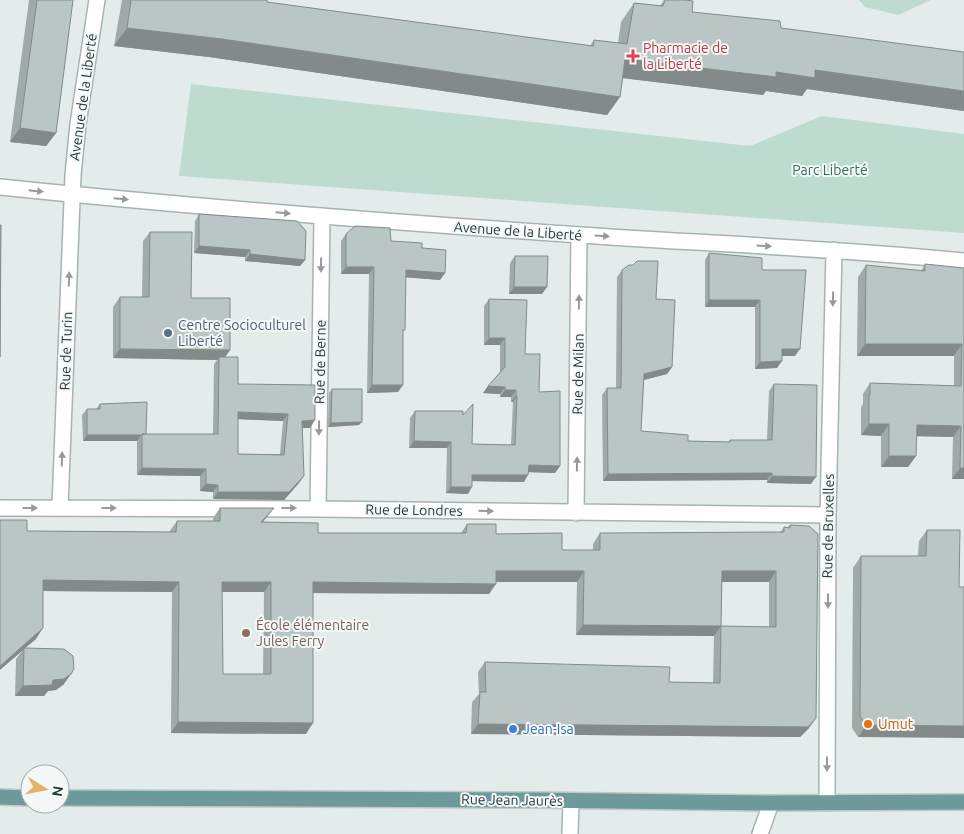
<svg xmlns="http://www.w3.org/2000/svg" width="964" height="834" font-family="Ubuntu,sans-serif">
	<rect width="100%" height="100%" fill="#e3eceb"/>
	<path fill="#bedbcf" d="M859,0H931L898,15L865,7Z
		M191,84L750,146L822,116L964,134V233L179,176Z"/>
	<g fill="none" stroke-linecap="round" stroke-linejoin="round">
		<g stroke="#a6b3b3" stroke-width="18">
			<path id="minor" d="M0,187C193,207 387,222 581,235C709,244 837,248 964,261
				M60,507L73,175L78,124L97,0
				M0,508L318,509L828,515
				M318,509L322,216
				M576,513L579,235
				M827,803L828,515L834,250
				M570,834L571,801
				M760,834L771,803"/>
		</g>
		<g stroke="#c2c8c8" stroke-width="18">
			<path id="primary" d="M0,797L30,798
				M60,798L534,800L771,803L964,802"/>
		</g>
		<use href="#minor" stroke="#fff" stroke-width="15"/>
		<use href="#primary" stroke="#6c9a9d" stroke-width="15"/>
	</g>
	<path fill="#9faaa9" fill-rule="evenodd" d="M29,0H73L56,133L46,146L10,142Z
		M122,0H267V2L590,46L594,40L618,43L621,22L634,3L660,6L664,0H685L692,12L781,28L964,111L807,89L802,96L766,91L763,95L623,78L620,97L607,115L209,57L114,46Z
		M199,214L305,260L300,266L245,261V257L194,253L195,221Z
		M150,232L191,298L230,350L225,357L238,384L310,428H303L299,483L284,500L213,499V492L200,491V476L137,475V441H83L82,415L87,409H96L100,404L146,434H213L214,364L217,360L113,358V307L120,297H142L143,241ZM238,419L283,421L280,454H238Z
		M346,234L391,241L422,248L445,273L440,280L406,277L403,332L398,392L367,393L369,274H341V241Z
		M709,253L762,270L795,356H782L777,368L755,369V307H705V260Z
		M515,256L542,294H509L510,263Z
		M925,264L964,268V479H952L953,437L916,436V456L908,467H881V436L861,435V407L863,404V394L870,383L954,386V356H857L858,277L866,265L921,271Z
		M622,270L656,299L672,367L667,374L644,380L641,431L688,441L728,442L730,440H767L769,391L774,384L811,484L767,483V480L603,481L602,395L607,388H616L617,277Z
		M489,299L525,354L539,392L560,466L555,473L528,472L524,482L472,481L468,494L446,493L447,448H409L410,418L415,411L463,415L472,444L511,445L513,402H511V397H500V394L483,393L500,372V345H484V306Z
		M332,389L359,425L328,427L329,393Z
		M220,508L266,518L263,522L318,533H461L467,524L496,534L562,550H593V544L600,533H780L784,527H788L790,525L809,728L800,737L471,734L472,702L479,694L478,672L485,662L669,682L713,683L714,636L576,635L577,582H496L489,594L313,593L306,734L171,733L172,592L43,591L36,639L25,648L71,674L63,685L56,690L48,691L44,696H15L16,659L22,651L27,531L169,532L177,521H213V518ZM722,582H769V627L721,626ZM222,592H264L263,674H223Z
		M927,530L959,587H964L858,737L852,728L853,568L861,556H918L919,541Z"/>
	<path fill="#828b8a" d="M127,28L222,39L620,97L607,115L209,57L114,46Z
		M625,59L776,72L815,70L964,91V111L807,89L802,96L766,91L763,95L613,77Z
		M20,128L56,133L46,146L10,142Z
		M199,246L250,250L245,257L194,253Z
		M250,254L305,260L300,266L245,261Z
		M346,267H374L369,274H341Z
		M406,270L445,273L440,280L401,277Z
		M514,287H547L542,294H509Z
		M709,300H760L755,307H705Z
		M489,338H505L500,345H484Z
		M865,344H962L954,356H857Z
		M120,349L230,350L223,360L219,357L217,360L113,358Z
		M782,349H800L795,356H777Z
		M782,361L777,368L755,369L760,362Z
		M672,367L667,374L639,381L644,374Z
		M372,385H403L398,392L367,393Z
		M488,386L505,387L500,394L483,393Z
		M505,390H516L511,397H500Z
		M516,396H517L513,402H511Z
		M238,412L288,414L283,421L233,419Z
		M315,420L310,428H297L302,421Z
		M362,422L359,425L328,427L331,423Z
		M869,424H889L881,436L861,435Z
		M917,425L961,426L953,437L909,436Z
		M87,435H141L137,441H83Z
		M414,441L451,442L447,448H409Z
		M889,456H916L908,467H881Z
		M529,465L560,466L555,473L524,472Z
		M142,468L206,469L200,476L137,475Z
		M960,468H964V479H952Z
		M772,473L767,480L603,481L608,474Z
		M472,475H528L524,482L468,481Z
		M304,476L299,483L284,500L213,499L218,492Z
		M772,476L816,477L811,484L767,483Z
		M206,484L218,485L213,492L200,491Z
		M451,487H472L468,494L446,493Z
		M274,508L266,518L253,532L261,522Z
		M496,571H584L577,582H489Z
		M722,571H776L769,582H715Z
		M43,580L179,582L172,592L36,591Z
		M222,582H271L264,592H215Z
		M313,582L496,584L489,594L305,593Z
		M583,625L721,626L714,636L576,635Z
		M43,628L36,639L24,649V648L22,651L0,670V666Z
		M71,674L63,685L56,690L48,691L44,696H15L23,686L53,680Z
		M816,718L809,728L800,737L471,734L478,724Z
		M178,722L313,723L306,734L171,733Z
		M866,725L964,726V738L858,737Z"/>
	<path fill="#b9c6c5" stroke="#828b8a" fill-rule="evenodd" d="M37,0H73L56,133L20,128Z
		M131,0H267V2L593,46L594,40L627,44L634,3L663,6L665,0H685L693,1L692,12L780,21L781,28L964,52V91L815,70V78L776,72V77L625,59L620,97L222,39L127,28Z
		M199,214L297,221L306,231L305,260L250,254V250L199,246Z
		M0,225H1L0,357Z
		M355,226L390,228L391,241L422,243V248L446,250L445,273L406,270L405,330H403V385H372L374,267H346V234Z
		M150,232H192L191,298H230V350L120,349V297H149Z
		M709,253L762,258V270H806L800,349H782V361L760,362V300H709Z
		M515,256H548L547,287H514Z
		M637,261H658L656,299L675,300L672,367L644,374L641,431L688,435V441L730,442V440H772L774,384L817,385L816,477L772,476V473L608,474L607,388H621L622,270L629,265H633Z
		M925,264L964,268V468H960L961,426L917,425L916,456H889V424H869V395H870V383L961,386L962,344H865L866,265L925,271Z
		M489,299L527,300L525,354H540L539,392L560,391V466L529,465L528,475H472V487H451V442L414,441L415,411H463V415L473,404L472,444L515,445L517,396H516V390H505V387L488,386L505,367V338H489Z
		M219,357H238V384L315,385V420L302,421L304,476L289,492H218V485L206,484V469L142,468V434H218ZM238,412L288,414L284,455L238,454Z
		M332,389H362V422L331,423Z
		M147,402L146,434H142V435H87V409H100V404Z
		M220,508H274L261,522L318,523V533H466L467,524H496V534L562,533V550H600V533L784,532V527L790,528V525L809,526L818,534L816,718L808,727L478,724L480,692H486L485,662L670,667L669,682L720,683L721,626L583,625L584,571H496V584L313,582V723L178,722L179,582L43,580V628L0,666V520H27V531L176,532L177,521H220ZM722,571H776V627L721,626ZM222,582H271V674H223Z
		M927,530H960L959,587H964V726L866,725L860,716L861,556H926Z
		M24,648L64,649L73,656L74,669L71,674L64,679L53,680L52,685L23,686Z"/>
	<defs><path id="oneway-solid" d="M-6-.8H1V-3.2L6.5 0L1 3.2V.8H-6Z" transform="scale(1.25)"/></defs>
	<g fill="#929c9e">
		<use href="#oneway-solid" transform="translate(36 191) rotate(6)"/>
		<use href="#oneway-solid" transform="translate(121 199) rotate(5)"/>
		<use href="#oneway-solid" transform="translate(283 213) rotate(5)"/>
		<use href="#oneway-solid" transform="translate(602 236) rotate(4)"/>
		<use href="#oneway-solid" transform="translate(764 246) rotate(3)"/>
		<use href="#oneway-solid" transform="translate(321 265) rotate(91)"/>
		<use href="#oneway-solid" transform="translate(69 279) rotate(-88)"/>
		<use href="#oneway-solid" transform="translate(833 299) rotate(91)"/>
		<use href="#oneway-solid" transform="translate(579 302) rotate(-89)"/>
		<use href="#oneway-solid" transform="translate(319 428) rotate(91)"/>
		<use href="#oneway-solid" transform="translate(62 459) rotate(-88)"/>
		<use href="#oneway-solid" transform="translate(577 464) rotate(-89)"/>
		<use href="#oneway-solid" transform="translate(30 508)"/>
		<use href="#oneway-solid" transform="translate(109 508)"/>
		<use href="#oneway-solid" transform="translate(289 508)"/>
		<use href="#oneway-solid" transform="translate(486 511) rotate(1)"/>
		<use href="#oneway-solid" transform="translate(828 601) rotate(90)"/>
		<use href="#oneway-solid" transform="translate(827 764) rotate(90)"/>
	</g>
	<path fill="#e0444e" stroke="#f4f8f8" stroke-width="2" d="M630.5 48.5h5v5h5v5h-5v5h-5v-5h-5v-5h5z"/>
	<circle fill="#5c6f8a" stroke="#f4f8f8" stroke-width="2" cx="168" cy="333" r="5"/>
	<circle fill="#8d6e63" stroke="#f4f8f8" stroke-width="2" cx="246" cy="633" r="5"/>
	<circle fill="#e8710a" stroke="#f4f8f8" stroke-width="2" cx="868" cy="724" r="5"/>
	<circle fill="#3f7fe0" stroke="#f4f8f8" stroke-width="2" cx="513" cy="729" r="5"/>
	<g text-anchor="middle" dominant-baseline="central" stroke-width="4" stroke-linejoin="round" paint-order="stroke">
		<g font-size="14" fill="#be3a42" stroke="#f4f8f8" text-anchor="start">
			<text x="643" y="48">Pharmacie de<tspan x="643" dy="16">la Liberté</tspan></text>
		</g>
		<g font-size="14" fill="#243a3c" stroke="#f4f8f8">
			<text transform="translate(83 97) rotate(-82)">Avenue de la Liberté</text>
			<text transform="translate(518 231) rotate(4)">Avenue de la Liberté</text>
			<text transform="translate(66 351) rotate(-88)">Rue de Turin</text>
			<text transform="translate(320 362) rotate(-89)">Rue de Berne</text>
			<text transform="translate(578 374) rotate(-89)">Rue de Milan</text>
			<text transform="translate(414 510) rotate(1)">Rue de Londres</text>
			<text transform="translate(828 526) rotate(-89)">Rue de Bruxelles</text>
			<text transform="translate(512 800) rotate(1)">Rue Jean Jaurès</text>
		</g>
		<g font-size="14" fill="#326f5e" stroke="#f4f8f8">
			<text x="830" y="170">Parc Liberté</text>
		</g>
		<g font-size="14" fill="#4e5e75" stroke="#f4f8f8" text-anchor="start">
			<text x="178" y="325">Centre Socioculturel<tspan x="178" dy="16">Liberté</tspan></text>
		</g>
		<g font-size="14" fill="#785e54" stroke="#f4f8f8" text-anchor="start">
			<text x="256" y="625">École élémentaire<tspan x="256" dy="16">Jules Ferry</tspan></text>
		</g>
		<g font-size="14" fill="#c56008" stroke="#f4f8f8" text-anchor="start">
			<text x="878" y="724">Umut</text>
		</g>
		<g font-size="14" fill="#366cbe" stroke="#f4f8f8" text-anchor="start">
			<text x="523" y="729">Jean-Isa</text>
		</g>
	</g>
	<g transform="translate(45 789) rotate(100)"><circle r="24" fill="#f4f8f8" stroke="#a1acad"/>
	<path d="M0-4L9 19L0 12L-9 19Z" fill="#e6b068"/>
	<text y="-8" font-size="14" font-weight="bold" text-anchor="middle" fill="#243a3c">N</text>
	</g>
</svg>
